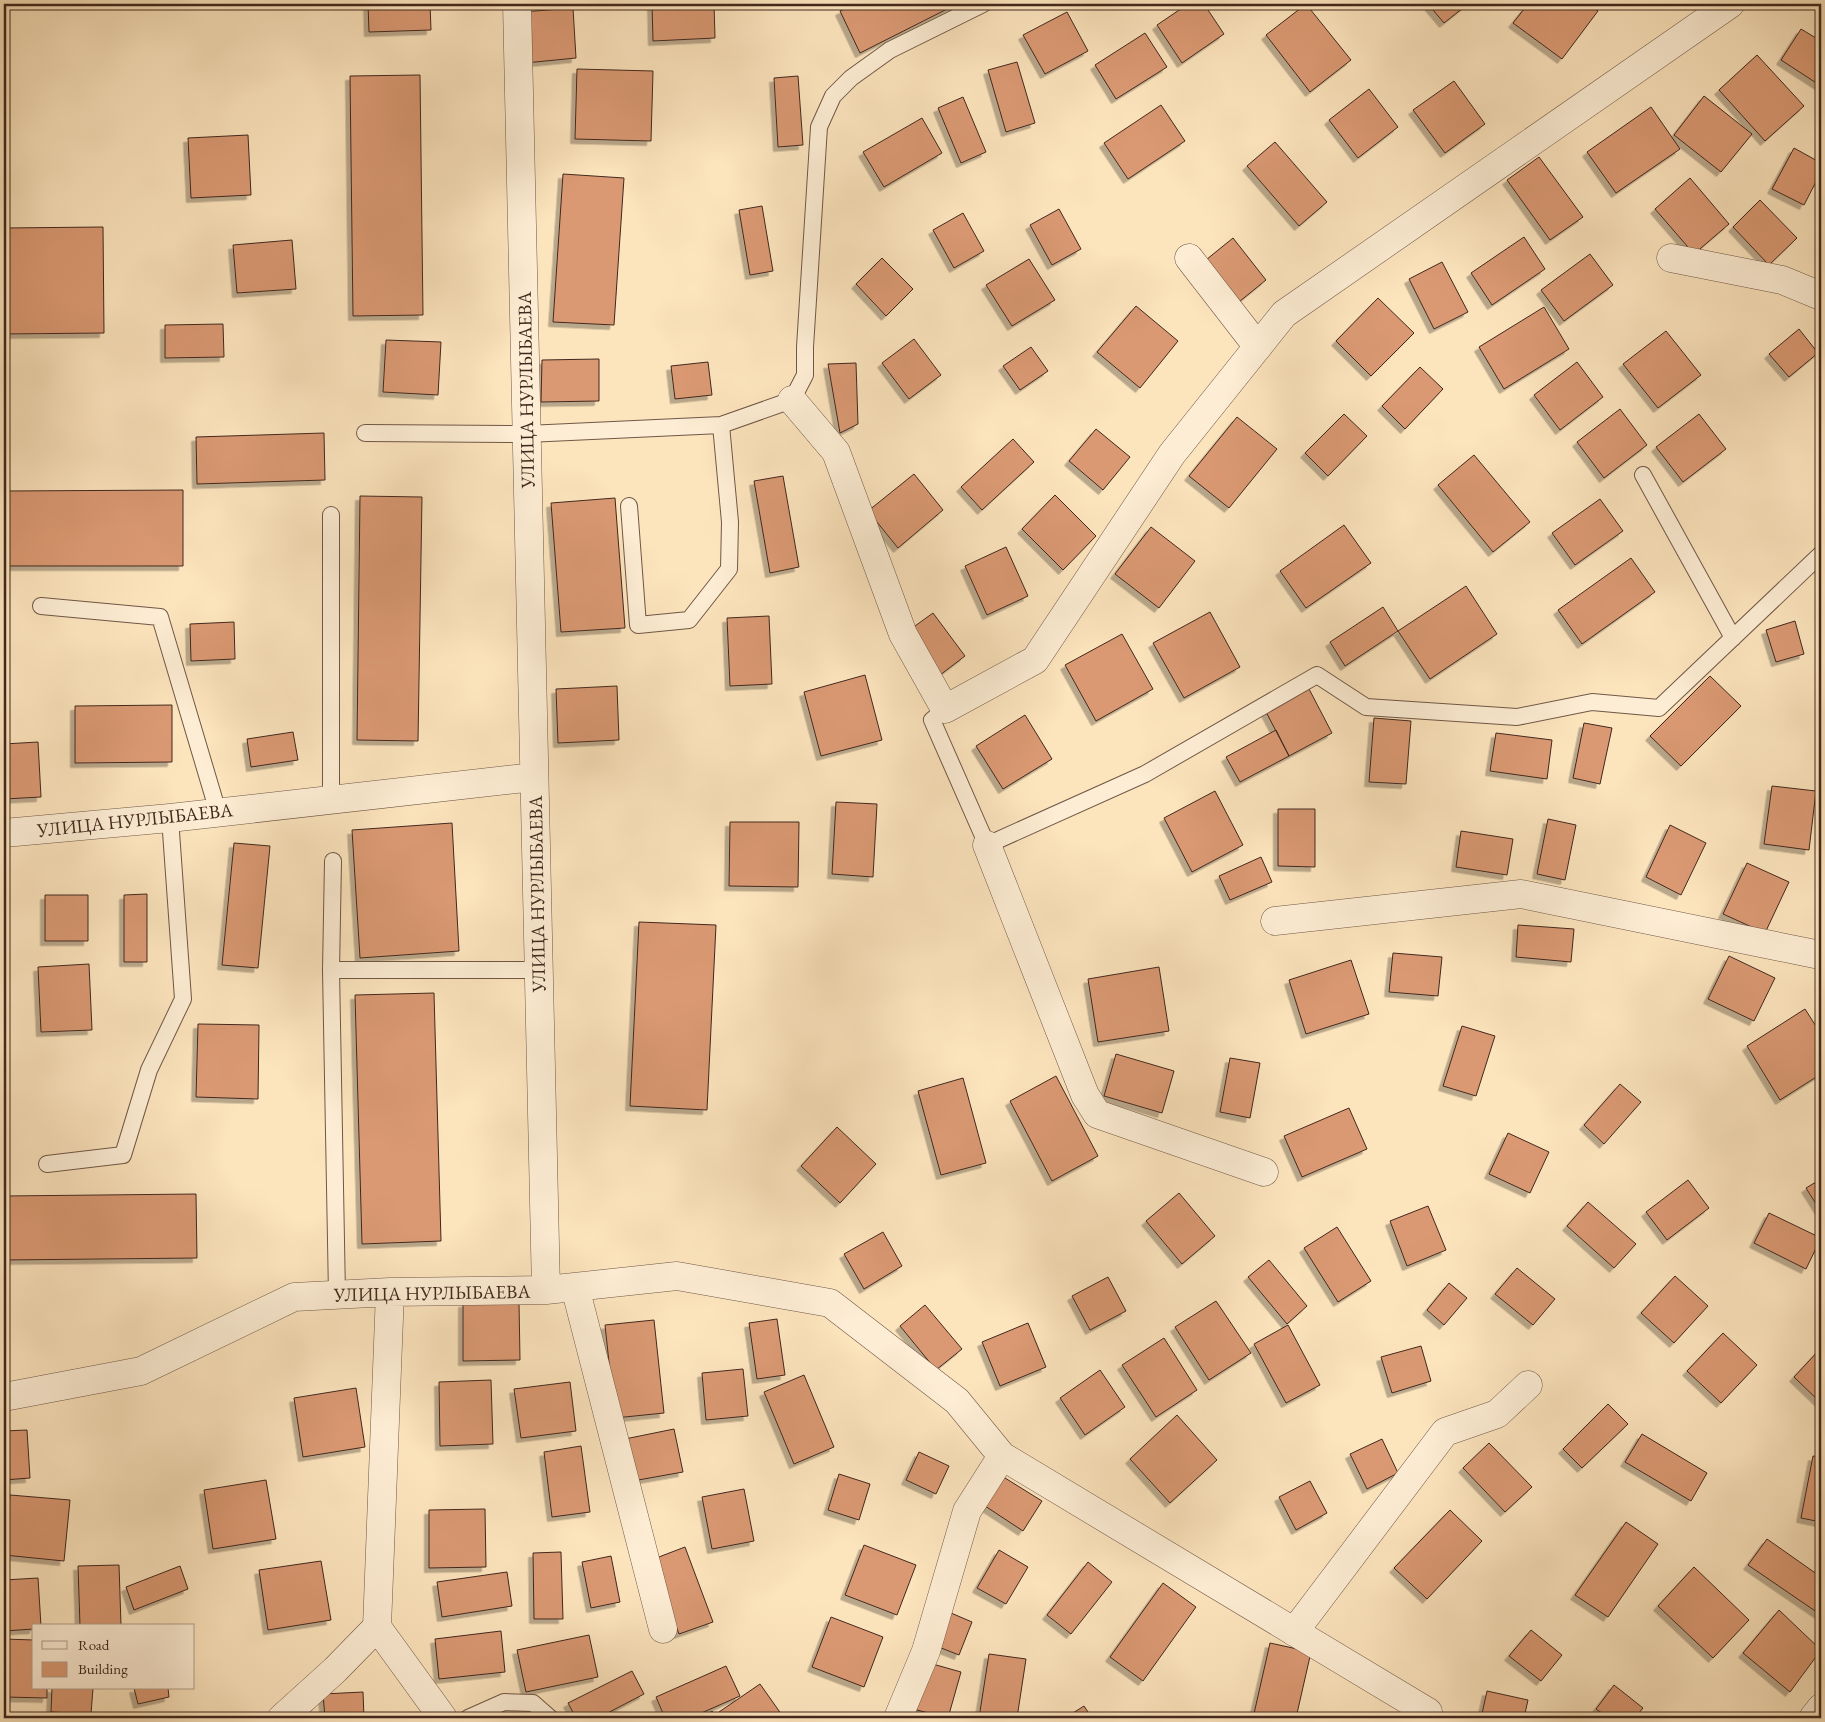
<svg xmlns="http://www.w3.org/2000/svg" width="1825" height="1722" font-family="'EB Garamond',serif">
	<defs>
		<filter id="shadow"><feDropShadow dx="-4.5" dy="4.5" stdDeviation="0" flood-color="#0004"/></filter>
	</defs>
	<rect width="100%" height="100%" fill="#fce4bd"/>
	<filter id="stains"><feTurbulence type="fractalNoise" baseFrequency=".004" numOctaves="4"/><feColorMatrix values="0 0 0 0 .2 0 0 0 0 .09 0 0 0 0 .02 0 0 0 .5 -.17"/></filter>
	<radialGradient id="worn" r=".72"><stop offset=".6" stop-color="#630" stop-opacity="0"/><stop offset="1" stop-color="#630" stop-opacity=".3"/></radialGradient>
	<path fill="#da9973" stroke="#41281e" filter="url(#shadow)" d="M368,4H430L431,30L369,32Z
		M652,4H714L715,38L653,41Z
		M855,4H957L860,53L840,11Z
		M1188,4H1204L1224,34L1182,63L1157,25Z
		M1306,4L1351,60L1310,92L1266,35Z
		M1428,4H1468L1444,23Z
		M1528,4H1589L1598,11L1562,59L1513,23Z
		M573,8L576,58L525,63L522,12Z
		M1067,12L1088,51L1045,74L1023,35Z
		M1801,29L1821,41V86L1781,60Z
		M1145,33L1167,67L1116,99L1095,65Z
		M1757,55L1804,106L1765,141L1719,90Z
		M1017,62L1035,123L1006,132L988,70Z
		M577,69L653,71L651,141L575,139Z
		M420,75L423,315L353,316L350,76Z
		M798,76L803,145L778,147L774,78Z
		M1454,81L1485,124L1445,153L1413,110Z
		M1369,89L1398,127L1358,158L1329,120Z
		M1704,96L1752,134L1721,172L1674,135Z
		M963,97L986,152L961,163L938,108Z
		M1161,105L1185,141L1128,179L1104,143Z
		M1651,107L1680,149L1616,193L1587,152Z
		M922,118L942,153L884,187L863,152Z
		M248,135L251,195L191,198L188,138Z
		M1275,142L1327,202L1299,226L1247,166Z
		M1794,148L1821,163V172L1804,205L1772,189Z
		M1539,157L1583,217L1550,240L1507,180Z
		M563,174L624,178L614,325L553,322Z
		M1690,178L1729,224L1694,254L1655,209Z
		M1760,200L1797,238L1769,265L1733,227Z
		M762,206L773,271L750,275L739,210Z
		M1059,209L1081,249L1052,265L1030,225Z
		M963,213L984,251L954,268L933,230Z
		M103,227L104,333L4,334V228Z
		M1524,237L1545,269L1492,305L1471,273Z
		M1233,238L1266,280L1234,306L1201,264Z
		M292,240L296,289L237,293L233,245Z
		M1590,254L1613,285L1564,321L1541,290Z
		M882,258L913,289L886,316L856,284Z
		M1029,259L1055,300L1012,326L986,285Z
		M1442,262L1468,312L1434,329L1409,279Z
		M1378,298L1414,333L1371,376L1336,341Z
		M1136,306L1178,341L1140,388L1097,352Z
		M1544,307L1569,349L1504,389L1479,347Z
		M223,324L224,357L165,358V325Z
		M1799,329L1818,353L1789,377L1769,354Z
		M1666,331L1701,375L1658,408L1623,364Z
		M914,339L941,375L909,399L882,363Z
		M386,340L441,342L438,395L383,392Z
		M1031,347L1048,371L1020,390L1003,366Z
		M599,359V401L541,402L542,360Z
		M708,362L712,395L675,399L671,366Z
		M1577,362L1603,397L1560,430L1534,395Z
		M856,363L858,424L840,433L828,364Z
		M1420,367L1443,389L1405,429L1382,406Z
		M1620,409L1647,445L1604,478L1577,442Z
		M1344,414L1367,436L1328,476L1305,453Z
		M1699,414L1726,449L1683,482L1656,447Z
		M1237,417L1277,449L1229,508L1189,476Z
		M1096,429L1130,457L1103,490L1069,461Z
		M324,433L325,480L197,484L196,437Z
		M1013,439L1034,462L982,510L961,487Z
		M1474,455L1530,522L1493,552L1438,485Z
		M914,474L943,510L898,548L868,511Z
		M783,476L799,567L770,573L754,481Z
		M183,490V566H4V491Z
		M1055,495L1096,536L1063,570L1022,529Z
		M360,496L422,497L418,741L357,740Z
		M615,498L625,628L561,632L551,503Z
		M1600,499L1623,531L1575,565L1552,533Z
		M1344,525L1371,563L1306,608L1280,571Z
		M1151,527L1195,561L1159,608L1115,574Z
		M1006,547L1028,596L987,615L965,566Z
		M1631,558L1655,592L1582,644L1558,610Z
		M1466,586L1497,634L1430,679L1398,631Z
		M1383,607L1398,631L1345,666L1330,642Z
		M1210,612L1240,667L1184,698L1153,643Z
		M933,613L965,656L940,675L908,631Z
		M769,616L772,684L730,686L727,618Z
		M1795,621L1804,654L1776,662L1766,630Z
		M234,622L235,659L191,661L190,624Z
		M1122,634L1153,689L1096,721L1065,665Z
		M865,675L882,740L821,756L804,692Z
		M1710,676L1741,706L1681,766L1650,736Z
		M617,686L619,740L558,743L556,689Z
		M1308,687L1332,733L1289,756L1265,710Z
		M172,705V762L75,763V706Z
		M1025,715L1052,759L1003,789L976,746Z
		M1374,718L1411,721L1406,784L1369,782Z
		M1584,723L1612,728L1600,784L1573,778Z
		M1276,730L1289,756L1240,782L1226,757Z
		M293,732L298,760L251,767L247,739Z
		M1496,733L1552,740L1547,779L1490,771Z
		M38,742L41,797L4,799V744Z
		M1772,786L1816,791L1809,850L1764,844Z
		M1215,791L1243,845L1192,872L1164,818Z
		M836,802L877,804L873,877L832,874Z
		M1278,809H1315V867L1278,866Z
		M1548,819L1576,825L1565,880L1537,874Z
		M730,822H799L798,887L729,886Z
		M452,823L459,951L360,958L352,830Z
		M1670,825L1706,843L1681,895L1646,877Z
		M1461,831L1513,839L1507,875L1456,867Z
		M234,843L270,846L258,968L222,965Z
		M1261,857L1272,882L1230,900L1219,876Z
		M1747,863L1789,882L1765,933L1723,914Z
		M147,894V962H124V895Z
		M45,895H88V941H45Z
		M639,922L716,925L707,1110L630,1106Z
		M1518,925L1574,929L1571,962L1516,957Z
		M1393,953L1442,957L1438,996L1389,992Z
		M1729,956L1775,978L1754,1021L1708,999Z
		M1351,960L1369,1014L1306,1034L1289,980Z
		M89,964L92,1030L41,1032L38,967Z
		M1159,967L1169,1031L1098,1042L1088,979Z
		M434,993L441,1241L362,1244L355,995Z
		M1805,1009L1821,1034V1074L1780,1100L1747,1046Z
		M198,1024L259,1025L258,1099L196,1097Z
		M1462,1026L1495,1036L1476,1096L1443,1086Z
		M1116,1054L1174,1071L1162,1113L1104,1096Z
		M1230,1058L1260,1063L1250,1118L1220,1112Z
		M1056,1076L1098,1156L1052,1181L1010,1101Z
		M963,1078L986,1163L941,1175L918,1091Z
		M1620,1084L1641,1102L1604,1144L1584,1125Z
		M1349,1108L1367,1149L1302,1177L1284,1136Z
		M837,1127L876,1164L840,1203L801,1166Z
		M1508,1133L1549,1152L1530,1193L1489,1174Z
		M1821,1179V1212L1806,1188Z
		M1688,1180L1709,1208L1667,1240L1646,1212Z
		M1179,1193L1215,1236L1182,1264L1146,1221Z
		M196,1194L197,1258L4,1260V1196Z
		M1588,1202L1636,1244L1614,1268L1567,1226Z
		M1428,1206L1446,1250L1407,1266L1390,1221Z
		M1769,1213L1821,1238L1806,1269L1754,1243Z
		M1337,1227L1371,1281L1338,1302L1304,1248Z
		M883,1232L902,1266L864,1289L844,1254Z
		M1269,1260L1307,1306L1287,1324L1248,1277Z
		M1517,1268L1555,1299L1533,1325L1495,1294Z
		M1675,1276L1708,1306L1674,1343L1641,1313Z
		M1108,1277L1126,1311L1090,1330L1072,1296Z
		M1449,1283L1467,1298L1444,1325L1427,1310Z
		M1216,1301L1251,1353L1209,1380L1175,1327Z
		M519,1302L520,1360L463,1361V1303Z
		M925,1305L962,1349L936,1370L900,1326Z
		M777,1319L785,1375L757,1379L749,1323Z
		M654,1320L664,1413L615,1418L605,1325Z
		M1028,1323L1046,1367L1000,1386L982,1342Z
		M1288,1325L1320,1385L1286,1403L1254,1344Z
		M1723,1333L1757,1365L1721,1403L1687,1371Z
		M1164,1338L1197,1390L1156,1417L1122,1365Z
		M1421,1346L1431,1381L1392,1393L1381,1357Z
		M1821,1348V1403L1794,1377Z
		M743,1369L748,1416L706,1420L702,1373Z
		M1100,1370L1125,1407L1085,1435L1060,1398Z
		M804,1375L834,1447L794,1464L764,1392Z
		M491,1380L493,1444L440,1446L439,1382Z
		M570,1382L576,1431L521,1438L514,1389Z
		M356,1388L365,1447L303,1457L294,1398Z
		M1608,1404L1628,1424L1582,1468L1563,1449Z
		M1177,1415L1217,1460L1170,1503L1130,1459Z
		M674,1429L683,1472L627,1482L620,1440Z
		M27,1430L30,1478L4,1480V1431Z
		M1642,1434L1707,1473L1691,1501L1625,1462Z
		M1382,1439L1398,1473L1367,1489L1350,1454Z
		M1489,1443L1532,1487L1505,1512L1463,1468Z
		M581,1446L590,1512L552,1517L544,1452Z
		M919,1452L949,1466L936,1494L906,1480Z
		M1813,1456L1821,1457V1522L1801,1518Z
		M997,1473L1042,1501L1023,1531L979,1502Z
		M839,1474L870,1484L859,1520L828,1510Z
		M266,1480L276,1539L213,1549L204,1490Z
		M1310,1481L1327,1513L1296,1530L1279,1497Z
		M744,1489L754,1541L712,1549L702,1497Z
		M10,1495L70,1500L64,1561L4,1555Z
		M485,1509L486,1567L429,1568V1510Z
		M1450,1510L1482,1541L1427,1599L1394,1568Z
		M1626,1522L1658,1544L1608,1617L1575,1595Z
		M1767,1539L1821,1577V1615L1748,1565Z
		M864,1545L916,1565L897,1615L845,1595Z
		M685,1547L713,1622L679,1634L651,1560Z
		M999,1550L1028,1567L1006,1604L977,1588Z
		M561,1552L563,1619H534L533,1553Z
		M611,1556L620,1602L591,1608L582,1562Z
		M321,1561L331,1620L268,1630L259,1570Z
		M1088,1562L1112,1582L1071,1634L1047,1615Z
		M119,1565L121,1625L80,1626L78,1566Z
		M180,1566L188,1589L134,1610L126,1587Z
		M1694,1567L1749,1620L1713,1658L1658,1606Z
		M507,1572L512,1606L442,1617L437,1582Z
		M38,1578L41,1626H34V1629L4,1631V1580Z
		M1163,1583L1196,1607L1143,1681L1110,1657Z
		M944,1610L972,1622L959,1655L931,1644Z
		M1779,1610L1821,1650L1790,1692L1743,1653Z
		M831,1617L883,1637L864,1687L812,1667Z
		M1531,1630L1562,1655L1541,1681L1509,1656Z
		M501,1631L505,1672L439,1679L435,1639Z
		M589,1635L598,1677L526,1692L517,1650Z
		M4,1639L34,1640V1688H47V1698L4,1697Z
		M1270,1643L1311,1652L1296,1718H1253Z
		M989,1654L1026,1659L1017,1718H979Z
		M922,1661L961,1672L948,1718L909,1708Z
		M726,1666L740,1696L690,1718H665L656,1697Z
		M632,1671L644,1694L598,1718H576L568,1703Z
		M760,1684L784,1718H723L719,1712Z
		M1614,1685L1643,1708L1635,1718H1609L1596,1709Z
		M52,1688H93L91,1714L51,1712Z
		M134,1688H168L169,1697L138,1704Z
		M1487,1691L1528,1700L1524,1718H1481Z
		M363,1692L364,1718H325L323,1694Z
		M1084,1706L1092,1718H1065Z
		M712,1711L717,1718H703Z"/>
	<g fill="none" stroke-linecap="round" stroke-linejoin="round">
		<g stroke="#705746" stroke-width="18">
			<path id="service" d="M365,433L527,434L721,425L792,400L805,375V347L819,127L833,96L851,78L890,50L983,4
				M1643,475L1733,638
				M629,506L638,625L689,620L729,569L730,522L721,425
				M331,515V800
				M41,606L160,617L218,812
				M945,709L932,720L987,845L1145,774L1317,675L1366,707L1517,717L1592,702L1659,708L1821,554
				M333,861L331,970L337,1295
				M331,970H539
				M47,1164L123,1155L149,1070L183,999L170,818
				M468,1718L504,1702L533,1703L550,1718"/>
		</g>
		<g stroke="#705746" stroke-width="29">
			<path id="minor" d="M517,4L546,1290
				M1189,258L1258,347
				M1671,258L1782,280L1821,296
				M792,400L836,452L903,634L945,709L1035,660L1172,454L1284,314L1730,4
				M4,833L170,818L534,777
				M987,845L1085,1095L1097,1114L1264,1172
				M1275,921L1521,894L1815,954L1821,953
				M575,1287L663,1629
				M4,1397L141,1371L294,1297L390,1292L546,1290L677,1276L830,1303L957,1401L1002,1456L1428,1712L1421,1718
				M377,1627L443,1718
				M1294,1632L1445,1432L1497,1414L1528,1385
				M282,1718L335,1670L377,1627L390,1292
				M898,1718L926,1651L967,1511L1002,1456
				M1813,1718L1821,1708"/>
		</g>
		<use href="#service" stroke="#fdedd4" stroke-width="16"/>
		<use href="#minor" stroke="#fdedd4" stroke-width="28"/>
	</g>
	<g text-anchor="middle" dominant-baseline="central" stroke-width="4" stroke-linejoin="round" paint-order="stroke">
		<g font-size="19" fill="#41281e" stroke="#fdedd4">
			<text transform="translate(526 390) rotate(-91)">УЛИЦА НУРЛЫБАЕВА</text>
			<text transform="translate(135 820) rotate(-6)">УЛИЦА НУРЛЫБАЕВА</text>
			<text transform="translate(537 894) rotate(-91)">УЛИЦА НУРЛЫБАЕВА</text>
			<text transform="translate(432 1293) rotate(-1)">УЛИЦА НУРЛЫБАЕВА</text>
		</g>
	</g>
	<rect width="1825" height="1722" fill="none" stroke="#fce4bd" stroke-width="20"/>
	<rect x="5" y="5" width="1815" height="1712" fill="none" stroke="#41281e" stroke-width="2.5"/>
	<rect x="10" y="10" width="1805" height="1702" fill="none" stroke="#41281e"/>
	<rect x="32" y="1624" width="162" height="65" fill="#fdedd4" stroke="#b29e8b"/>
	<rect x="42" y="1641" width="25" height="8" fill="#fdedd4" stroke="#b29e8b"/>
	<text x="78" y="1650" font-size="15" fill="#41281e">Road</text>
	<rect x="42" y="1662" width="25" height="15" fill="#da9973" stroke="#b29e8b"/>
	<text x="78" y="1674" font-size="15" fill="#41281e">Building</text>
	<rect width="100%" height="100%" filter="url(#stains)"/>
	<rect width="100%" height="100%" fill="url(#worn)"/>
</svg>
